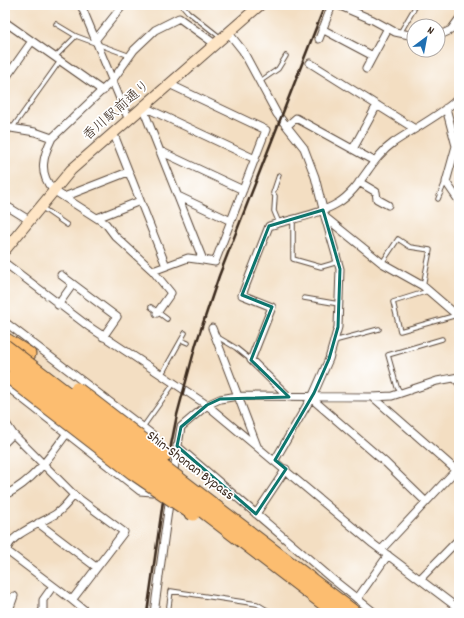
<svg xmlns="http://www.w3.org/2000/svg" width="464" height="618" font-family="Dekko,'Klee One',sans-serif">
	<rect width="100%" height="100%" fill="#fff"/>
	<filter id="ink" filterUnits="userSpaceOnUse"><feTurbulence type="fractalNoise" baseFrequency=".025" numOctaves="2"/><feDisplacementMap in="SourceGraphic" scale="8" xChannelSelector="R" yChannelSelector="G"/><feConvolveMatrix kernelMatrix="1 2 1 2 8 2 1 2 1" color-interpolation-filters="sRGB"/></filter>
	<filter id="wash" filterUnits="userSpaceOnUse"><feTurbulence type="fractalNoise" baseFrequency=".012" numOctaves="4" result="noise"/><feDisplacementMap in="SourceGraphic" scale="16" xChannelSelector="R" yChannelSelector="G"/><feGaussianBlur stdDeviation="0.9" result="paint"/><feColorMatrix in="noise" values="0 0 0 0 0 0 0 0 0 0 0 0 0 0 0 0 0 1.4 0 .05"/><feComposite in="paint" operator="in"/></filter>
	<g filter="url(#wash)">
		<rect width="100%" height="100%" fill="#f3dec2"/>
	</g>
	<g filter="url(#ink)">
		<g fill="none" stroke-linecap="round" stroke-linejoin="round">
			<g stroke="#574537" stroke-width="5.5">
				<path id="lane" d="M182,5L188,12L221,38
					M56,24L76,36L130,56
					M400,33L414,9
					M55,57L76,36
					M259,82L278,69L286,56
					M13,127L60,61
					M5,139L10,127
					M279,175L273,193L275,196L274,211L279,223
					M438,199L445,182
					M41,207L67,225
					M293,220V259L321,267L338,262
					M382,263L398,239L410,247L430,250L423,286
					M428,291L393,302L400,331L457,315
					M304,298L339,304
					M151,307L167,319
					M216,336L236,348L251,360
					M181,340L188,343
					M334,341L379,329
					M162,374L185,333
					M453,379L459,385
					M401,393L397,387L388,355L442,339
					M143,427L175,382
					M168,613L171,591L257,604L272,613"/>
			</g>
			<g stroke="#574537" stroke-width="9">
				<path id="street" d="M81,5L128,118
					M338,5L373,20L395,32L414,36
					M5,22L103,91
					M322,29L373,56
					M228,32L243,51L277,114L304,148L315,177L325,217L340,269L338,327L329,359L314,393L275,460
					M438,36L451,30L459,19
					M96,39L123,5
					M319,39L332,5
					M310,63L415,129
					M366,69L388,28
					M5,79L32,41
					M169,84L266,130L215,262L203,260L142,106L255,159
					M446,108L456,146L446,182L459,201
					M287,126L296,118L374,161
					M5,127L35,132L52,138C43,156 38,173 53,190L106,224L115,236L153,271L188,258L203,260
					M113,132L166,266
					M52,138L112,81L134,50L155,30L179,18L215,44
					M353,149L377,105
					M160,151L243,190
					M359,182L376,192L377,199L388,205
					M178,196L231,221
					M64,197L128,172
					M5,205L29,220
					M325,217L382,263L423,286L459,317
					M97,218L140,201
					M5,263L88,326L207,405L373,544L459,609
					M153,271L171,293L157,313
					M61,275L73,284
					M58,305L73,284L117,317L103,337
					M5,322L140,425L133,434
					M212,328L257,446
					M5,385L140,491L152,492
					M289,397L251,360L272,307L242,295L269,226C291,219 318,215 338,203C361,189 370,159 393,143C405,134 455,107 459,96
					M373,397L456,470L381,550
					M311,398L386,463L426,502
					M5,422L13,434L74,495L124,532L72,600L88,613
					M140,425L153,435
					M5,442L13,434
					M177,446L331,578L375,613
					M173,476L181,427L207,405L220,399L238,396L373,397L392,396L437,381L459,377
					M5,495C33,481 49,458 67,433
					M256,514L286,469
					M38,523L96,567
					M420,579L459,539
					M357,599L388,555
					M72,600L7,551C8,534 45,522 57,513C64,508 69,501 74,495
					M8,613L14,596
					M41,613L43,609V600L53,586
					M154,613L170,496"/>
			</g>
			<g stroke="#574537" stroke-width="12">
				<path id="secondary" d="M5,250L71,170L260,5"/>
			</g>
			<g stroke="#574537" stroke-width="15">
				<path id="highway" d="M5,339L29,354"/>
			</g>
			<use href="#lane" stroke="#fff" stroke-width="3.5"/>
			<use href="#street" stroke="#fff" stroke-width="7"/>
			<use href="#secondary" stroke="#fee5c5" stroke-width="10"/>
			<use href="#highway" stroke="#fcbd6f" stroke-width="13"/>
			<path stroke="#3b2a1e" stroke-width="2.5" d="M147,613L171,445L177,415L196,344L219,276L325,5"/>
			<g stroke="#574537" stroke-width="15" stroke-linecap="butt">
				<path id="highway-bridge" d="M5,346L355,613
					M5,360L336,613
					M10,378L133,473L193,514
					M77,389L164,456"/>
			</g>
			<use href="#highway-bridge" stroke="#fcbd6f" stroke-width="13"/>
		</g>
	</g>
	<path fill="none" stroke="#0f766e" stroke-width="3" stroke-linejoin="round" d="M323,210L340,269L338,327L329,359L314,393L275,460L286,469L256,514L177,446L181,427L207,405L220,399L289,397L251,360L272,307L242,295L269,226Z"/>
	<g text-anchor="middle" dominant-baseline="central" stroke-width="3.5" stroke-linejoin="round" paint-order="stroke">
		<g font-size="14" fill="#3b2a1e" stroke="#fff">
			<text transform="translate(117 111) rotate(-41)">香川駅前通り</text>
			<text transform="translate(190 466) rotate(37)">Shin-Shonan Bypass</text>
		</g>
	</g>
	<rect width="464" height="618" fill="none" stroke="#fff" stroke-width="20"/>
	<g transform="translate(426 38) rotate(32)"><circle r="19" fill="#ffffff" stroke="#b1aaa5"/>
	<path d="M0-3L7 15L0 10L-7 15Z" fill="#1f6fb2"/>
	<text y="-6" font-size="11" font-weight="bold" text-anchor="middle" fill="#3b2a1e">N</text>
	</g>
</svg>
